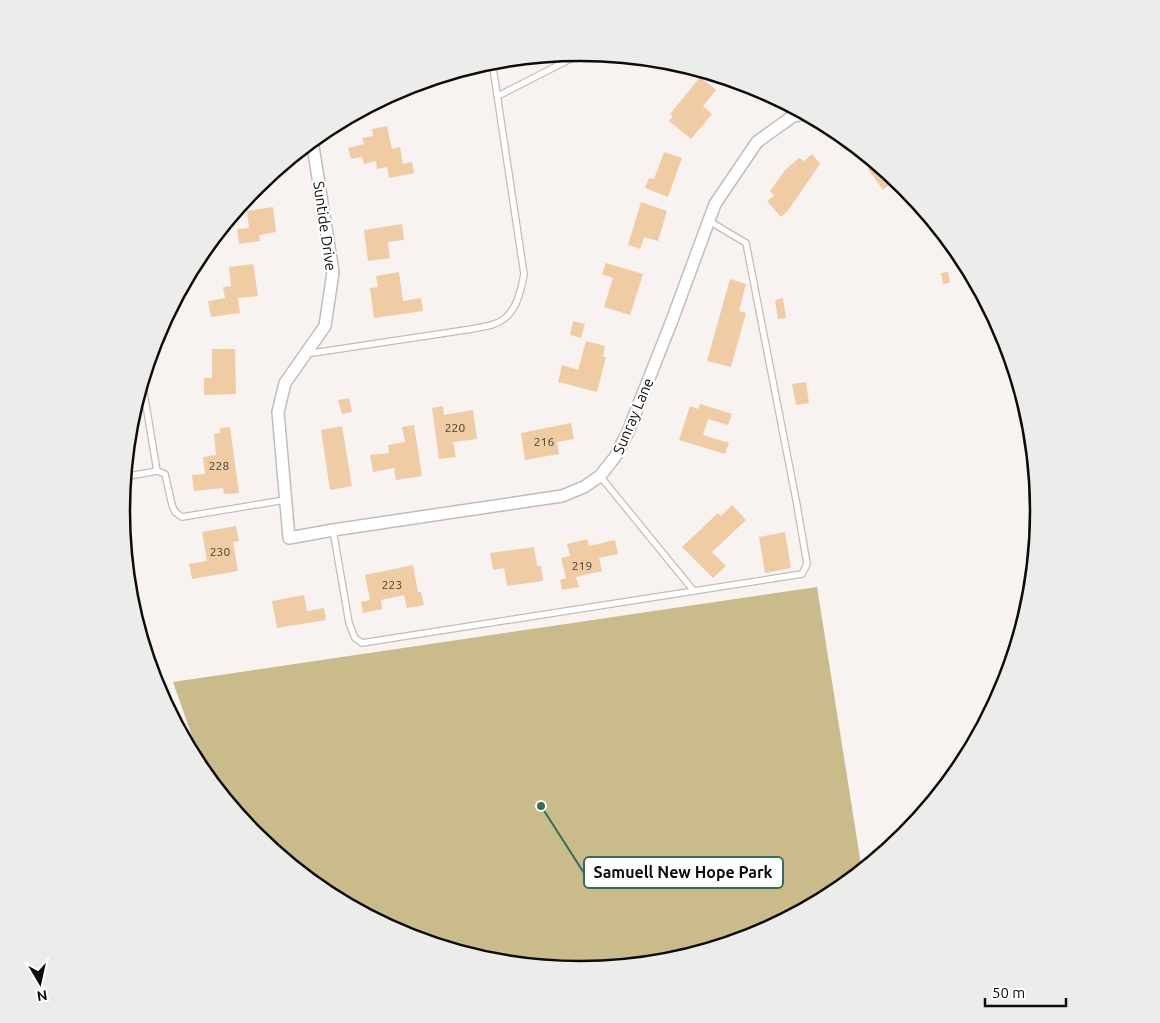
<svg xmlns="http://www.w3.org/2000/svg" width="1160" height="1023" font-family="Ubuntu,sans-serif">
	<rect width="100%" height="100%" fill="#f8f2f0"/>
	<path fill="#cabb8b" d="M817,587L862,871L835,893L755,936L669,962L580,970L490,962L404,935L325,893L255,836L206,776L173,682Z"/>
	<path fill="#f0cca5" d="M700,77L716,90L703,106L712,114L691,139L669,121L673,116L670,114Z
		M387,126L392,149L400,147L403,164L412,162L414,173L389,178L387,167L377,169L376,161L364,164L362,157L351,159L348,148L364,144L362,138L373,136L372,129Z
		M664,152L682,158L668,197L645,188L649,178L654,179Z
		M812,154L820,164L787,212L781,217L767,201L774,196L770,191L785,170L799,158L804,161Z
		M876,163L896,180L883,190L868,169Z
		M267,177L268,186L254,188L256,187Z
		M641,202L667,211L658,241L644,237L640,249L628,245Z
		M273,207L276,232L259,235L260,241L239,244L237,229L249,228L247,211Z
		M402,224L404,240L388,242L390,258L368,261L364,230Z
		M606,263L643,274L630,315L604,307L613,278L602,274Z
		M253,264L258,296L238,298L240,313L211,317L208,301L225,298L223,287L231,286L229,267Z
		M399,272L403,301L421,298L423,311L374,318L370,288L378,287L376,276Z
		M948,272L950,283L943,284L941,273Z
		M730,279L746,284L739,311L746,313L731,367L707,361Z
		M783,298L786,318L778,319L775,300Z
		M573,321L585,324L581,338L570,335Z
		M586,341L605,346L603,357H606L597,392L558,382L562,365L578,370Z
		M212,349H235L236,394L204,395V378H212Z
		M806,382L809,403L796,405L792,384Z
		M349,398L352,412L342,414L338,400Z
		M700,404L732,414L728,425L708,419L703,435L729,443L725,454L679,440L690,406L698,409Z
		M443,406L444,415L473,410L477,439L453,442L456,457L439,459L432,408Z
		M571,423L574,439L557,442L559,454L525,460L521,433Z
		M414,425L422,476L396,480L394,468L373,472L370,455L389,453L388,445L405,442L402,427Z
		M342,426L352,486L330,490L321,430Z
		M230,427L239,493L224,494L223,488L194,491L192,475L205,474L203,457L216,455L214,434L220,433V428Z
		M732,505L746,520L712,552L726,566L713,578L682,547L718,513L721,516Z
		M236,526L239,541L233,542L238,571L192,579L189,564L207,561L202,532Z
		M785,532L791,568L765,573L759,537Z
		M587,539L589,546L615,540L618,554L599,558L602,571L576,577L579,587L562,590L560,580L566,578L561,558L570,556L567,544Z
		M534,547L537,566H541L543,581L507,586L504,568L493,570L490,553Z
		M413,565L418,592H421L424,605L407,608L404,595L381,600L382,609L363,613L361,602L370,600L365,575Z
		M304,595L307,611L324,608L326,620L277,628L272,601Z"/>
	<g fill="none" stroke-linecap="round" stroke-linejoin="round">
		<g stroke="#c2bdba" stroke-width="8">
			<path id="service" d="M498,96L582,53
				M306,354L472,329C481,327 492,326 499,322C516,314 521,291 524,274L492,61
				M142,381L157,471L165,474L172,505L175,512L182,517L285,500
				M600,476L693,590
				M124,477L157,471
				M333,530L349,623L355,638L362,643L802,574L807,564L797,505L746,243L709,221"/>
		</g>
		<g stroke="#c2bdba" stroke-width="14">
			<path id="minor" d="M312,140L333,272L325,326L285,383L278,412L289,538L333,530L562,496L584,487L600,476L615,457L627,434L671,323L715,204L757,142L793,116L805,114"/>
		</g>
		<use href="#service" stroke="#fff" stroke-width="5.5"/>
		<use href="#minor" stroke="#fff" stroke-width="11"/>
	</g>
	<g text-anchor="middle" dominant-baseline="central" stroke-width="4.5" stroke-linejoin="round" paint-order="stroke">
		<g font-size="12" fill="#463c32">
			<text x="455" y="427">220</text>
			<text x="544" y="441">216</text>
			<text x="219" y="465">228</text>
			<text x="220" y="551">230</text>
			<text x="582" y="565">219</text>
			<text x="392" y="584">223</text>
		</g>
		<g font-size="15" fill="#0e0c0b" stroke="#fff">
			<text transform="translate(325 226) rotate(82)">Suntide Drive</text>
			<text transform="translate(633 416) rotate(-67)">Sunray Lane</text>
		</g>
	</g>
	<path d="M0 0H1160V1023H0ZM130 511a450 450 0 1 1 900 0a450 450 0 1 1-900 0Z" fill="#ececeb" fill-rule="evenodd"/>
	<path fill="none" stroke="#0e0c0b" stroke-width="2.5" d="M130 511a450 450 0 1 1 900 0a450 450 0 1 1-900 0Z"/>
	<path fill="none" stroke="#356e56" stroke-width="2" d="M541 806L584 873"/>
	<circle fill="#356e56" stroke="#fff" stroke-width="2" cx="541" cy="806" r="5"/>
	<rect fill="#fff" stroke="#356e56" stroke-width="2" x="584" y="857" width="199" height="31" rx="5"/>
	<g font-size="16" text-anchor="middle" font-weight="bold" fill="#0e0c0b">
		<text x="683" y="878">Samuell New Hope Park</text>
	</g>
	<g transform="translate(40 983) rotate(171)" stroke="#ffffff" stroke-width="4" paint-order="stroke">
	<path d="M0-4L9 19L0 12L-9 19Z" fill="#0e0c0b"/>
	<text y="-8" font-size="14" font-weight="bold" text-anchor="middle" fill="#0e0c0b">N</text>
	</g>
	<path d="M985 998v8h81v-8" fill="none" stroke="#0e0c0b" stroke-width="2.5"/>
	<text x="992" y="998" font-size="15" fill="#0e0c0b" stroke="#ffffff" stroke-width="4" paint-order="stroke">50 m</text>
</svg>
